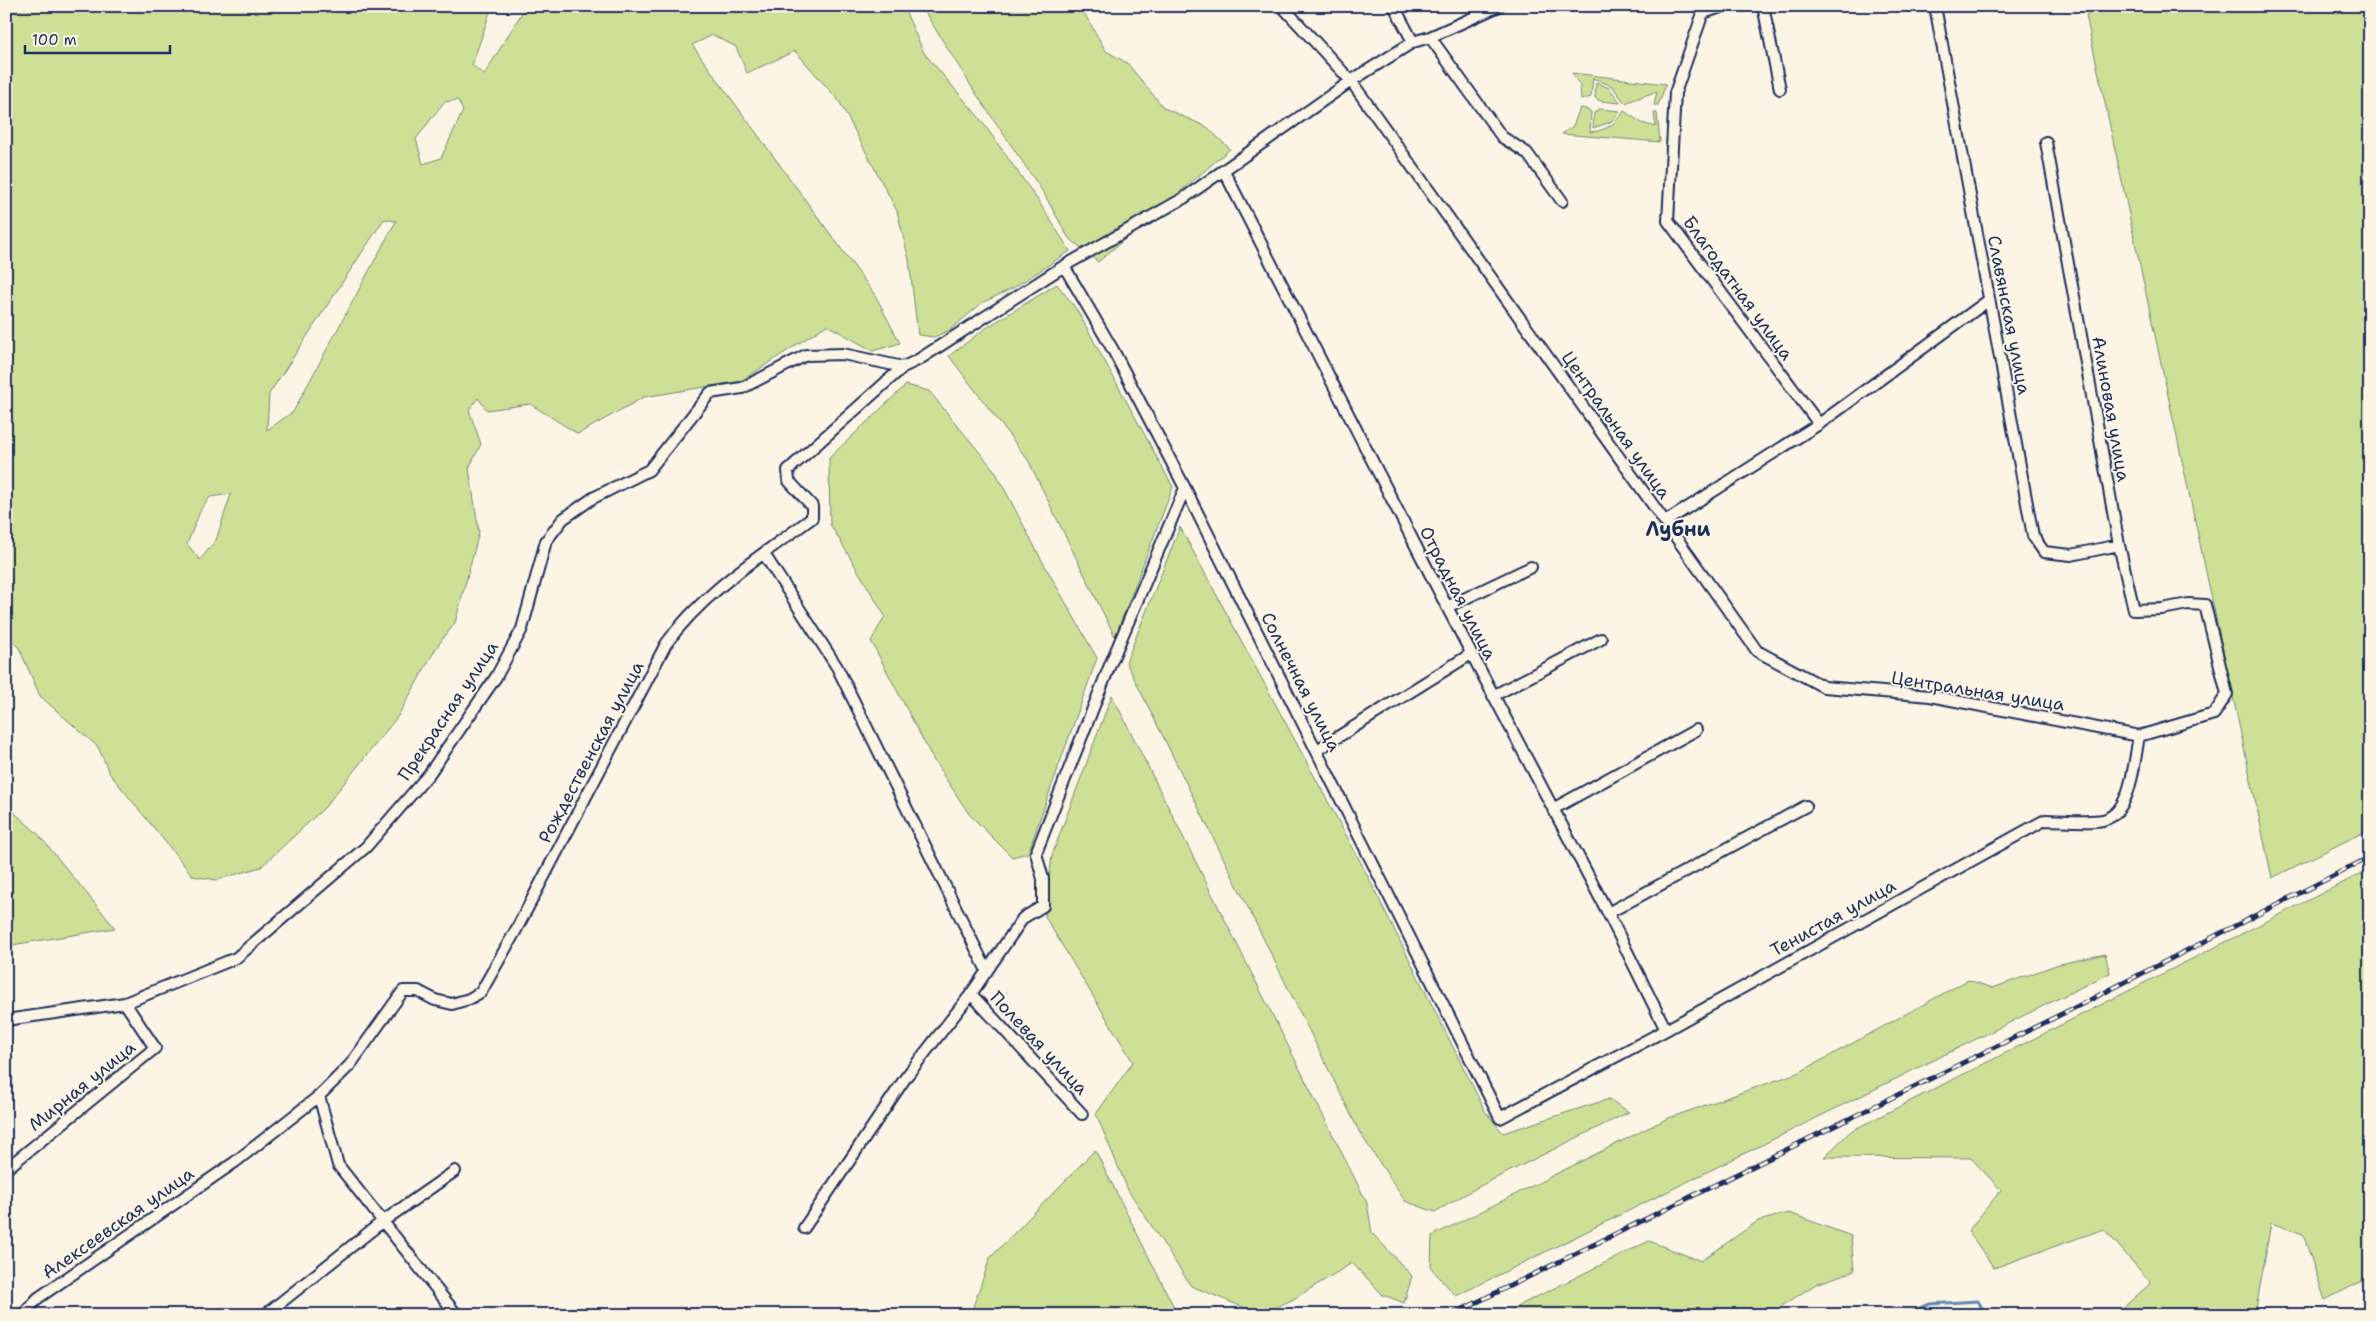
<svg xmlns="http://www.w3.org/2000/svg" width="2376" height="1321" font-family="'Shantell Sans',sans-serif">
	<rect width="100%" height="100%" fill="#fcf5e5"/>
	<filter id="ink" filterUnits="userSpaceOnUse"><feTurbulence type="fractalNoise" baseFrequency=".02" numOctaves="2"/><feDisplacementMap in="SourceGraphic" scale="10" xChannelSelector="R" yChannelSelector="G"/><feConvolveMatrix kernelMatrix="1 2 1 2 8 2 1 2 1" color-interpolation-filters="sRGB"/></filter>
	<g filter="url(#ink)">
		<path fill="#cee095" stroke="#74887a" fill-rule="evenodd" d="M6,6H492L472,65L484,75L526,6H903L924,53L978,116L1037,199L1070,251L1013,288L982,303L950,330L934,337L918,335L909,260L897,211L839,101L795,51L747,73L736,47L713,35L692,45L875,295L900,343L873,351L827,325L741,381L644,397L578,434L530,404L487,410L478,398L469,410L481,444L469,468L479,532L455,623L436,648L398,716L325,807L261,867L216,880L193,876L110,774L98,747L40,696L19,648L6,635ZM458,100L463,111L441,158L423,164L416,139L444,102ZM384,219L396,221L293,412L267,430L269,394ZM231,494L216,540L200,560L187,544L201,509L210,497Z
			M921,6H1080L1106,51L1127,63L1164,108L1207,127L1230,149L1098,262L1068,237L1043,192L975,92Z
			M2100,6H2370V829L2272,878L2086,15Z
			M1572,73L1666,84L1658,105H1654L1657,91L1625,103L1612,86L1593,78L1591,97L1581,100L1580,86Z
			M1596,82L1609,88L1621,103L1600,101L1595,98Z
			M1580,108L1586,109L1591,112L1590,132C1606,131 1615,124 1624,111L1642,123L1656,127L1654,113H1657L1660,142L1562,134L1573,126Z
			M1599,109L1620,111L1611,122L1593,128L1594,113Z
			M1057,284L1077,310L1173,487L1115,637L1028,460L949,356L983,330Z
			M906,385L929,391L995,471L1040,557L1097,658L1028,853L1012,857L969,814L934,761L871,641L885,616L830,524L829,458Z
			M1180,527L1360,861L1485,1111L1503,1133L1609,1099L1629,1112L1476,1188L1435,1212L1405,1201L1360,1133L1126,662Z
			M1112,695L1367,1203L1372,1233L1412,1276L1404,1303L1383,1295L1352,1263L1292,1300L1260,1314L1191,1286L1128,1190L1096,1114L1133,1062L1045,917L1052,855Z
			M6,805L38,834L115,928L6,946Z
			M2370,869V1277L2325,1300L2303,1234L2271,1223L2255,1315H2115L2151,1283L2104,1229L1994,1268L1968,1231L2001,1190L1971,1158L1824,1157L1851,1131Z
			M2105,954L2110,973L1456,1296L1431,1268L1432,1236L1666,1119L1800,1072L1968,980L1993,988L2056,965Z
			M1095,1150L1178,1315H974L972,1310L990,1258Z
			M1789,1213L1851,1236L1854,1271L1816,1284L1768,1315H1500L1649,1241L1701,1261L1758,1221Z"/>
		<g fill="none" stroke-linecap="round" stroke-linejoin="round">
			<path stroke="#5e88b1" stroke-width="3" d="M1904,1315L1930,1304L1978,1301L1986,1315"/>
			<g stroke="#1b2f5e" stroke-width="14">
				<path id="minor" d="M1282,6L1351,81L1757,651L1824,687L1930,696L2139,736L2214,714L2227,694L2205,605L2188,604L2162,609L2134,610L2119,545L2046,142
					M1394,6L1413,42
					M1724,6L1703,13L1675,93L1668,221L1819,424
					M1763,6L1780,89
					M1935,6L2033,536L2044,552L2071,555L2119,545
					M1430,37L1502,137L1527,153L1562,201
					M1224,171L1447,607L1608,913L1666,1030
					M1064,266L1113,350L1185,488L1500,1118L1666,1030L2045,820C2062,820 2087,823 2103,820C2132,813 2134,761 2139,736
					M1665,522L1819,424L1989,300
					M764,554L837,667L987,971
					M1447,607L1531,567
					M1493,696L1601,639
					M1317,750L1471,654
					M1553,809L1696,730
					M1608,913L1806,806
					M971,994L1082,1114
					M6,1020L125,1003L236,958L366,847L429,774L496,677L522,629L546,541L563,519L593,498L649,470L710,393L742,388L806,355L843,354L903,367
					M319,1096L338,1165L457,1315
					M6,1169L155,1048L125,1003
					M804,1228L906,1077L971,994L1023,918L1043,906V879L1036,853L1110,665L1185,488
					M23,1315L38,1298L235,1162L319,1096L350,1065L403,991H418L435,1000L452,1004L469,999L481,992L516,930L666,644C703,592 761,556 812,518V506L789,481L788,470L903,367L918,360L1064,266L1184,198L1351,81L1413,42L1430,37L1499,6
					M265,1315L382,1222L455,1171"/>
			</g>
			<use href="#minor" stroke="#fcf5e5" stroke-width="10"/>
			<g stroke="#1b2f5e" stroke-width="5">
				<path id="rail" d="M1451,1315L2082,1004L2370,857"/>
			</g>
			<use href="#rail" stroke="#fcf5e5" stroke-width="3" stroke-dasharray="9" stroke-linecap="butt"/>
		</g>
	</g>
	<g text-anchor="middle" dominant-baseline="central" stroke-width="4" stroke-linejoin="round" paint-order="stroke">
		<g font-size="18" fill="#1b2f5e" stroke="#fcf5e5">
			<text transform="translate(1738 288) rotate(54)">Благодатная улица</text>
			<text transform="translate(2009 315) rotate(79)">Славянская улица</text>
			<text transform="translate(2111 409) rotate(80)">Алиновая улица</text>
			<text transform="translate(1616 425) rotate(55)">Центральная улица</text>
			<text transform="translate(1458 593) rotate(63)">Отрадная улица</text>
			<text transform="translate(1301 682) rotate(63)">Солнечная улица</text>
			<text transform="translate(1978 691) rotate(9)">Центральная улица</text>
			<text transform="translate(448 711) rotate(-56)">Прекрасная улица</text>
			<text transform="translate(591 752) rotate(-62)">Рождественская улица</text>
			<text transform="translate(1833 918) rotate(-29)">Тенистая улица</text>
			<text transform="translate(1039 1043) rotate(47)">Полевая улица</text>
			<text transform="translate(82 1086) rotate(-39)">Мирная улица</text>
			<text transform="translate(118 1223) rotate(-35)">Алексеевская улица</text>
		</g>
		<g font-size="20" font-weight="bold" fill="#1b2f5e" stroke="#fcf5e5">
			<text x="1678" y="529">Лубни</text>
		</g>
	</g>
	<rect width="2376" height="1321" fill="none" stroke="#fcf5e5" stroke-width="25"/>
	<rect x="12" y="12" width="2351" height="1296" fill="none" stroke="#1b2f5e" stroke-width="2" filter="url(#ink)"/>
	<path d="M25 45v8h145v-8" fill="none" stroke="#1b2f5e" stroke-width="2.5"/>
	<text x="32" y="45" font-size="15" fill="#1b2f5e" stroke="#fcf5e5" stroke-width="4" paint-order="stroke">100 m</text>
</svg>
